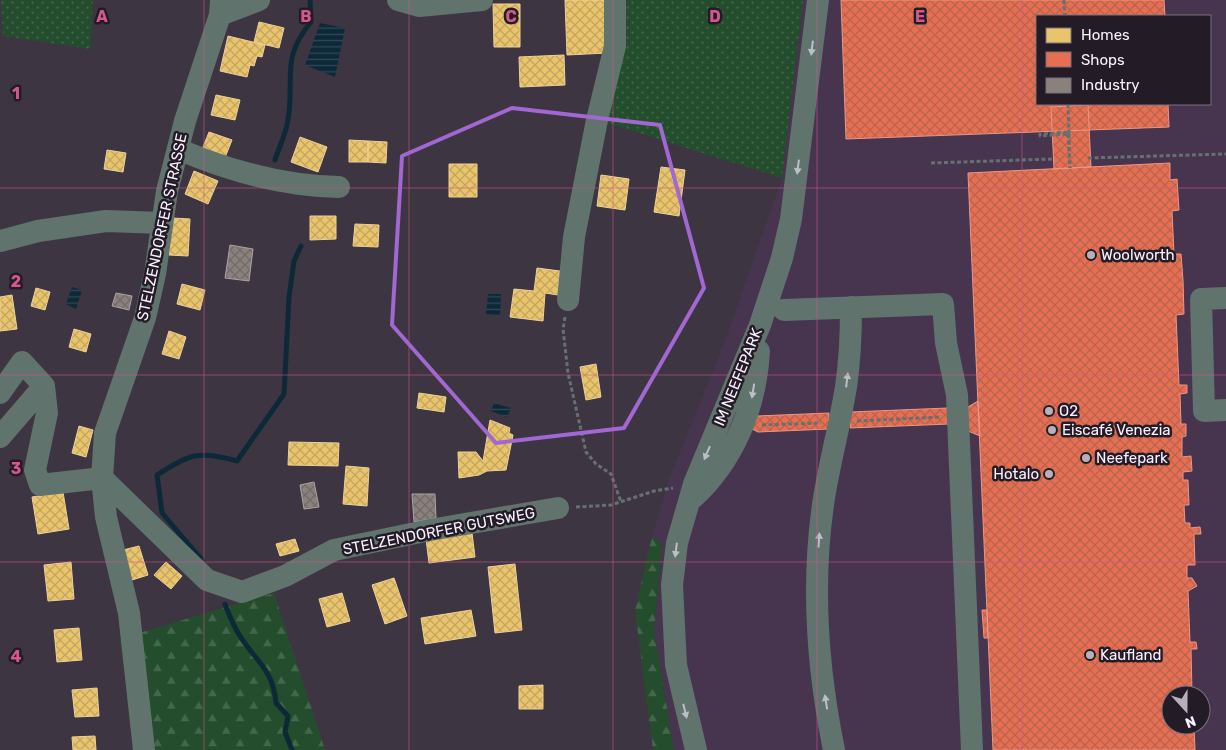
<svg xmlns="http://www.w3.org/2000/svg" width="1226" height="750" font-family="Rubik,sans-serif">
	<defs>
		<pattern id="grass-dots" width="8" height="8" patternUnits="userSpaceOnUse" patternTransform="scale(1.25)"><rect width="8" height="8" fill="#234d2c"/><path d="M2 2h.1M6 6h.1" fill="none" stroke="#44674c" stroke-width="1.8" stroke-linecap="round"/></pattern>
		<pattern id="forest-firs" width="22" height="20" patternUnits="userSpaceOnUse" patternTransform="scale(1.25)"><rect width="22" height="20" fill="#234d2c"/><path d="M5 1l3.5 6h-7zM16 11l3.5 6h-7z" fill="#44674c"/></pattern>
		<pattern id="water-rules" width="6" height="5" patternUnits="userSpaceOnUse" patternTransform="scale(1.25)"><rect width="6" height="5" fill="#0d2938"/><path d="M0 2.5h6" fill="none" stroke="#314856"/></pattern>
		<pattern id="homes-cross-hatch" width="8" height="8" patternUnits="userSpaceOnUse" patternTransform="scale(1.25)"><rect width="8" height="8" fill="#e9c46a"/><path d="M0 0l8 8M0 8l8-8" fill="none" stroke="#c2a562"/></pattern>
		<pattern id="shops-cross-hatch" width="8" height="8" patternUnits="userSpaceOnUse" patternTransform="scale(1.25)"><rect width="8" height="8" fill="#e76f51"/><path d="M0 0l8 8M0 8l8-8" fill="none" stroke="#b86350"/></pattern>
		<pattern id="industry-cross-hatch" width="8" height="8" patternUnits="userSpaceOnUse" patternTransform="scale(1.25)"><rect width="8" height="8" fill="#8a817c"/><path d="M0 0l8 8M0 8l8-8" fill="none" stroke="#716a69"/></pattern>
	</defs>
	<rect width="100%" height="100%" fill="#3e3542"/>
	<path fill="#47354f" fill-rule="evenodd" d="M803,0H1226V750H674L654,631L662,544L652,537L669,479L724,344L782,178ZM1037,16H1210V104H1037ZM1171,695H1201V725H1171Z"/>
	<path fill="url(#grass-dots)" d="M1,0H93L90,49L3,36Z
		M623,0H803L782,178L604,122Z"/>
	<path fill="url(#forest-firs)" d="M652,537L662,544L654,631L674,750H653L635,610Z
		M274,593L325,750H138L119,639Z"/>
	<path fill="url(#water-rules)" d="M320,23L345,28L335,77L305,65Z
		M72,287L82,290L76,309L66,304Z
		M488,294H501L500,315L486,314Z
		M494,403L511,408L507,417L491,411Z"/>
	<path fill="url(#homes-cross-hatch)" stroke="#eed197" d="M565,0H605L607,53L567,55Z
		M493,4H520V47H494Z
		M259,22L284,28L279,48L254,42Z
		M228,36L265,45L262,57L257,56L254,66L250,65L247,77L220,71Z
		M564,55L565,85L520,87L519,57Z
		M216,95L240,100L235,120L211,115Z
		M209,132L232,140L224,160L201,152Z
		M300,137L327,147L318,172L291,162Z
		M349,140L368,141V162H349Z
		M368,141L387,142L386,163L368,162Z
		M107,150L126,153L123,172L104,169Z
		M449,164H477V197H449Z
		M661,167L685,170L679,216L654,212Z
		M194,171L218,181L208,204L185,194Z
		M601,175L629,179L625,210L597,206Z
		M310,216H336V239L310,240Z
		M172,218L190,219L188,256L169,255Z
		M355,224L379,225L378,247L353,246Z
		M537,268L560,271L558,295L545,293L543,321L510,317L514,289L534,291Z
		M182,284L205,290L200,310L177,304Z
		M36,288L50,292L45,310L31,306Z
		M12,295L17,329L0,331V297Z
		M74,329L91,334L86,352L69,347Z
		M169,331L186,337L179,359L162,354Z
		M596,364L601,397L586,400L580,367Z
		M419,393L446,397L444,412L417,408Z
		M490,420L510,428L509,433L513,435L506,470L487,471L479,475L459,478L458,452H476L483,461Z
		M79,426L93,430L86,457L72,453Z
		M289,442L339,443L338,466L288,465Z
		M346,466L369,468L367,506L343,504Z
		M63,492L69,529L38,534L32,497Z
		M472,533L475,557L429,563L426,539Z
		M295,539L299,551L280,556L276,544Z
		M139,546L148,575L132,580L123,550Z
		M71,562L74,599L48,601L44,565Z
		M166,562L182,576L171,589L154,575Z
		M515,564L522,630L495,633L488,567Z
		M394,578L407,616L385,624L372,585Z
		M342,593L350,621L327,627L319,599Z
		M471,610L476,636L425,644L421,618Z
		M79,628L82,660L57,662L54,630Z
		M543,685V709H519V686Z
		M97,688L99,716L75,717L72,690Z
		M95,736L96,750H73L72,737Z"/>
	<path fill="url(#shops-cross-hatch)" stroke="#ed9685" d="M841,0H1164L1165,16H1037V104H1168L1169,127L846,139Z
		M1088,105L1091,167L1054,169L1051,107Z
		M1170,163V180L1177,179L1179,210L1172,211L1174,254H1181L1183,280L1184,314L1176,315L1179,385H1187V393L1180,394L1181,424H1186V436L1182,437V457L1191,456L1192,471L1183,472V480H1188L1189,505H1184L1185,523H1190V528L1200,527L1201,534H1194L1195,565H1187V578H1192L1197,586L1188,591L1190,642H1196L1197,649H1191L1192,693L1198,695H1171V725H1194L1195,750H993L968,173Z
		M978,401L980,436L968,431V407Z
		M948,408L949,424L850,428V412Z
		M829,413V429L758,432L750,428L757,416Z
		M982,610H987L988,638H984Z"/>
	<path fill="url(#industry-cross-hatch)" stroke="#aca2a3" d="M230,245L253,249L249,281L225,278Z
		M116,293L132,296L129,310L112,306Z
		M314,482L319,507L304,509L300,485Z
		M412,494H435L436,518L414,522Z"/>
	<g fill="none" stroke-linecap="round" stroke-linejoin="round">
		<path stroke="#0d2938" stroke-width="5" d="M275,160C279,147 286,134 288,120C295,78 280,59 311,22L310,0
			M203,561L162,513L157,475C189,454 200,450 237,461L284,394L289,297L294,261L301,246
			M225,604C229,614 233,626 240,636C257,663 273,669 276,703L288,716L285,732L292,750"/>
		<path stroke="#677070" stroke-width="3" stroke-dasharray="4 2.5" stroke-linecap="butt" d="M1064,0L1065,16
			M1068,104L1069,134L1040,136V134L1068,132
			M1068,134L1070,168
			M1088,158L1226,154
			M931,163L1052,159
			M565,317L563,329L568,373L586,452L596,464L611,474L621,502
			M857,421L941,417
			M762,425L821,423
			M576,507L611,505L654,491L673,488"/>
		<path stroke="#60736d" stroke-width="22" d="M398,0L419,6L482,0
			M220,15L259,0
			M178,149C229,171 284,186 339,187
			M0,241L38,231L106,221L162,223
			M1226,298L1201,299L1204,411L1226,410
			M568,300L574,237L597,120L615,46V0
			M784,310L943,304L946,343L957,395L972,750
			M22,362L44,386L47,413L35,470L40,485L102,478L207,580L242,592L285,576L334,550L430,530L558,508
			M0,393L22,362
			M0,437L44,386
			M693,498C734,460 756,407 759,351
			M144,750L129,613L106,517L102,478L105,433L145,318L155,274L167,191L185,121L220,15L221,0
			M696,750L676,665L672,585L677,543L694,484L760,325L782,258L791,219L818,0
			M834,750C817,667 811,582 824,498C830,461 840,424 846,387C850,360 851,334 851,307"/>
		<path stroke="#677070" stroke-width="3" stroke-dasharray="4 2.5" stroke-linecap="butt" d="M1069,134L1070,168"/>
	</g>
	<defs><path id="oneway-solid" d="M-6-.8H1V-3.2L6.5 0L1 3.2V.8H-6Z" transform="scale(1.25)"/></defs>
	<g fill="#bcbec5">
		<use href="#oneway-solid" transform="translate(812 48) rotate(97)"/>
		<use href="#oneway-solid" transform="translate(798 167) rotate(97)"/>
		<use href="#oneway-solid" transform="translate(847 380) rotate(-83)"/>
		<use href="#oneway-solid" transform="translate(753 391) rotate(99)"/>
		<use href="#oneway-solid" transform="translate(707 453) rotate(113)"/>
		<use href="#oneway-solid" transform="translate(819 540) rotate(-86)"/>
		<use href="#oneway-solid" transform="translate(676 550) rotate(97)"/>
		<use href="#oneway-solid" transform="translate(826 702) rotate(-99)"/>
		<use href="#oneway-solid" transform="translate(685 711) rotate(76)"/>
	</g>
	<path fill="none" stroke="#a167d2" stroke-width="4" stroke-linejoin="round" d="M512,108L660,125L704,288L624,428L496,443L392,325L402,156Z"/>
	<path fill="none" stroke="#d3598c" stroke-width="1" stroke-opacity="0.55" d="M204,0V750M409,0V750M613,0V750M817,0V750M1022,0V750M0,188H1226M0,375H1226M0,562H1226"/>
	<g fill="#b8afbd" stroke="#231c26" stroke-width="2">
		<circle cx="1091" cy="255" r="5"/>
		<circle cx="1049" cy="411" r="5"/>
		<circle cx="1052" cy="430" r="5"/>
		<circle cx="1086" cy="458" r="5"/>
		<circle cx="1049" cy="474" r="5"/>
		<circle cx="1090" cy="655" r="5"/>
	</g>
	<g text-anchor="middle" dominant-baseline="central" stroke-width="5" stroke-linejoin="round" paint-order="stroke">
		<g font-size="15" fill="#faf0ff" stroke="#231c26">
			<text transform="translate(162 227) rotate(-78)">STELZENDORFER STRASSE</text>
			<text transform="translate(738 377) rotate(-68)">IM NEEFEPARK</text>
			<text transform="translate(439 531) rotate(-11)">STELZENDORFER GUTSWEG</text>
		</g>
		<g font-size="15" fill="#faf0ff" stroke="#231c26" text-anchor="start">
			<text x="1101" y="255">Woolworth</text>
			<text x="1059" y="411">O2</text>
			<text x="1062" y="430">Eiscafé Venezia</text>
			<text x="1096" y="458">Neefepark</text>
			<text x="1039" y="474" text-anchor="end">Hotalo</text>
			<text x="1100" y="655">Kaufland</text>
		</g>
	</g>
	<g font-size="16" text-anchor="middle" font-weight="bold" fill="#d3598c" stroke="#231c26" stroke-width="5" stroke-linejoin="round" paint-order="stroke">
		<text x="102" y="22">A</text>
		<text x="306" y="22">B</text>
		<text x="511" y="22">C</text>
		<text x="715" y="22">D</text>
		<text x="920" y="22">E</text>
		<text x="16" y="99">1</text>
		<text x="16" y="287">2</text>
		<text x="16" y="474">3</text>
		<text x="16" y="662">4</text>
	</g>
	<rect x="1036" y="15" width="175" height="90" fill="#231c26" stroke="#79717d"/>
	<rect x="1046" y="28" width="25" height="15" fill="#e9c46a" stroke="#79717d"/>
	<text x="1081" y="40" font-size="15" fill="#faf0ff">Homes</text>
	<rect x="1046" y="52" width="25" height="15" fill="#e76f51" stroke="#79717d"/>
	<text x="1081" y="65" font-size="15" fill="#faf0ff">Shops</text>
	<rect x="1046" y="78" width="25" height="15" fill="#8a817c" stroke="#79717d"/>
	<text x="1081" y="90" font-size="15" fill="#faf0ff">Industry</text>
	<g transform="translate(1186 710) rotate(159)"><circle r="24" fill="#231c26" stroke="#79717d"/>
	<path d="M0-4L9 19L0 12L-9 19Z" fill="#b8afbd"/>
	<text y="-8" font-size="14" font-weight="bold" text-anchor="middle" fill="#faf0ff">N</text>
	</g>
</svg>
